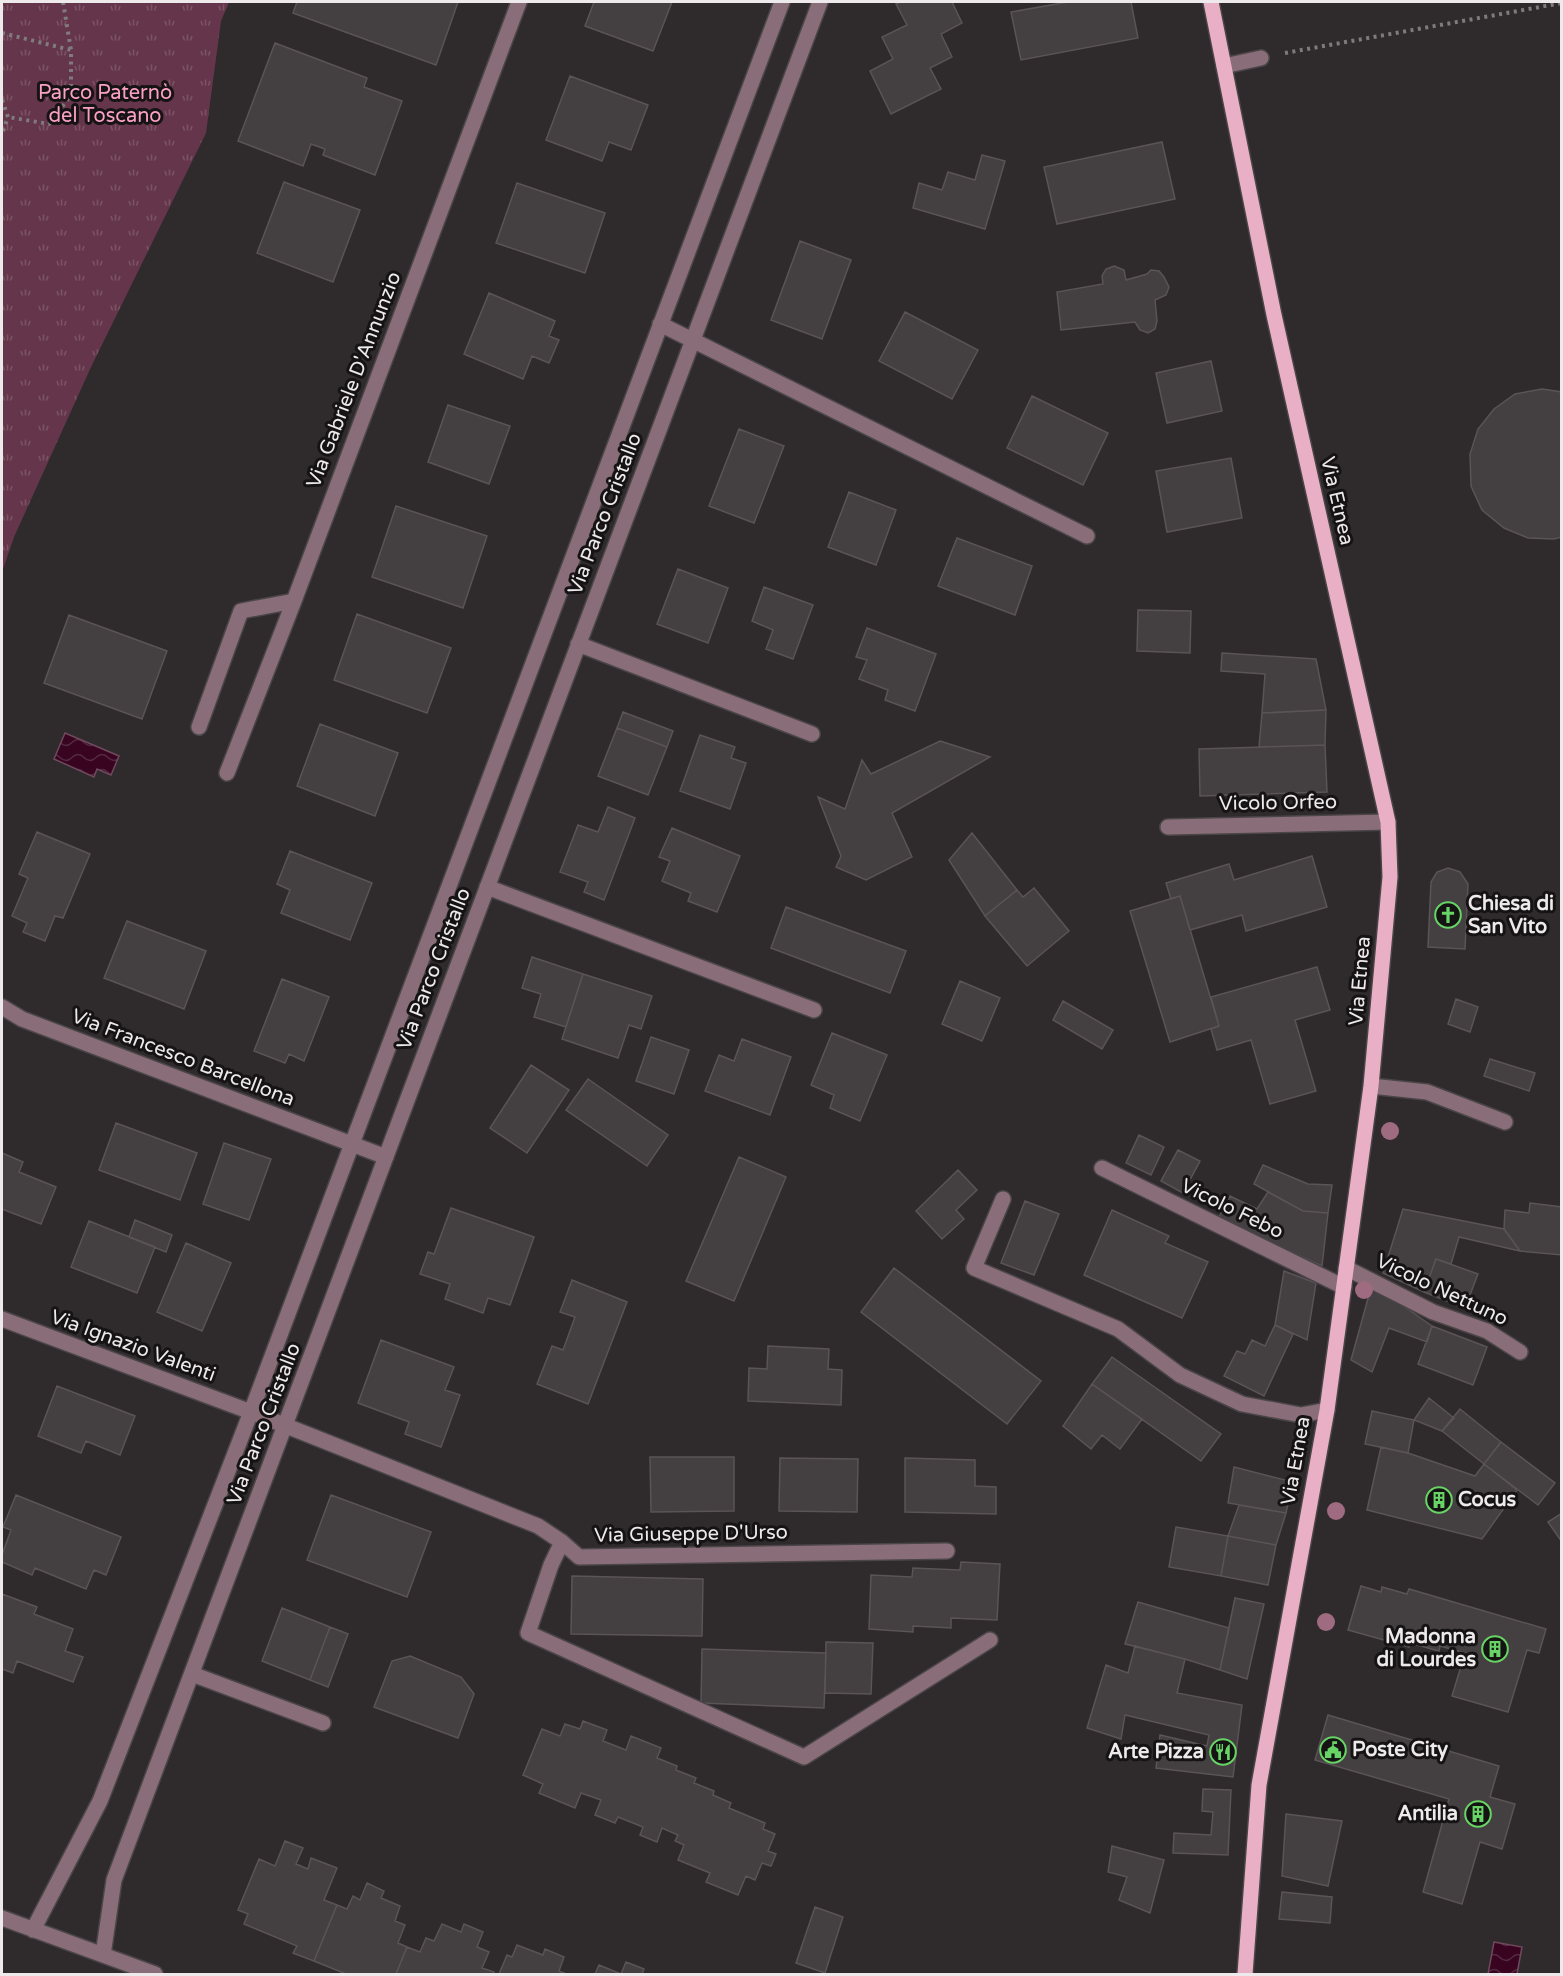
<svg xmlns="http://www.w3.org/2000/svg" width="1563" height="1976" font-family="'Varela Round',sans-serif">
	<defs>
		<pattern id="park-tufts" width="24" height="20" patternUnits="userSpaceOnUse" patternTransform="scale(1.5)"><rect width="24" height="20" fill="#65364b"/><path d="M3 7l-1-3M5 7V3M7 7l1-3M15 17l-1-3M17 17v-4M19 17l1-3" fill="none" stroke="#7b5365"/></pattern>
		<pattern id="water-waves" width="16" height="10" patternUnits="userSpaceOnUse" patternTransform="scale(1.5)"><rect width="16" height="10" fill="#380420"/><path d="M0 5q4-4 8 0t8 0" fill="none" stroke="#552941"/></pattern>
	</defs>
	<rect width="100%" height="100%" fill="#2f2a2c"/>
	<path fill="url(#park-tufts)" d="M2,2H229L221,21L206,133L91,367L14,537L2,572Z"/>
	<path fill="url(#water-waves)" stroke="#6f495d" stroke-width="1.5" d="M65,733L119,756L111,775L97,769L94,777L54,759Z
		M1494,1942L1522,1947L1517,1974H1488Z"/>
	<path fill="#443f41" stroke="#5a5456" stroke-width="1.5" d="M297,2H458L436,65L293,13Z
		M594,2H672L653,51L585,26Z
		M901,2H952L962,23L941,34L952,57L930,68L941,89L891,114L870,71L893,59L882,37L907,25L896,4Z
		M1068,2H1131L1138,38L1021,60L1011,12Z
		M275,43L367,78L364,87L402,101L375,175L323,155L325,149L311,144L303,166L238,141Z
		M570,76L648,105L631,150L609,142L602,161L546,140Z
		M1162,142L1175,199L1057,224L1044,167Z
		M982,155L1005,161L985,229L913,208L919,183L942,190L948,172L975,180Z
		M284,182L360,210L333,282L257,253Z
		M517,183L605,213L585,273L496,243Z
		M800,241L851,260L822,339L771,320Z
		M1114,266L1124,270L1126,280L1147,274L1151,270L1159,271L1164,277L1169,287L1166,295L1155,300L1157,321L1155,329L1148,333L1140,330L1135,322L1061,330L1057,292L1103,284L1102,276L1106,269Z
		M489,293L555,321L549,336L559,340L549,363L532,356L523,379L464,354Z
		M905,312L978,350L952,399L879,361Z
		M1211,361L1222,411L1167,423L1156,373Z
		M1542,389L1562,392V537L1554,539L1528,538L1504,528L1482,510L1471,486L1470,454L1478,429L1494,409L1515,394Z
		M1032,396L1108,433L1083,485L1007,448Z
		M448,405L510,426L489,484L428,462Z
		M739,429L784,446L754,523L709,506Z
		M1231,458L1242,518L1167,532L1156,471Z
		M849,492L896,510L876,565L828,547Z
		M396,506L487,536L463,608L372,577Z
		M957,538L1032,566L1015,615L938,586Z
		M678,569L728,588L708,643L657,624Z
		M764,587L813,605L793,659L766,649L773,630L752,621Z
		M1138,610L1191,611L1190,653L1137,651Z
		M357,614L451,648L427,713L334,680Z
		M69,615L167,651L142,719L44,683Z
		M867,628L936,654L915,711L885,700L888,690L859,679L867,660L856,657Z
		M1222,653L1316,659L1326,710L1262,713L1265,674L1221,671Z
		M1326,710L1325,745L1259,747L1262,713Z
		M623,712L673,731L667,747L617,728Z
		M320,724L398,753L375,816L297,786Z
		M617,728L667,747L648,795L598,776Z
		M700,735L735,747L731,758L746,763L730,809L680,791Z
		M940,741L990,757L892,813L912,857L866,880L836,867L841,856L818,797L845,809L862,760L871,774Z
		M1325,745L1327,792L1200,796L1199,749Z
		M608,807L635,818L604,900L584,892L588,882L560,872L578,825L598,832Z
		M672,828L740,856L717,912L688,901L691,893L662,881L670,861L659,857Z
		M37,832L90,854L63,918L55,916L45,941L23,932L27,923L12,916L28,878L19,874Z
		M972,833L1017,890L985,916L949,860Z
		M290,851L372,883L350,940L281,913L290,890L277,884Z
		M1312,856L1327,907L1246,931L1242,915L1190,930L1180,896L1171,899L1166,883L1229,864L1234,880Z
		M1448,868L1460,872L1468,884L1465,949L1428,947L1431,882L1437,872Z
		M1034,888L1069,931L1027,966L985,916L1017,890L1023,897Z
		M1180,896L1219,1026L1170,1042L1130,911Z
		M786,907L906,951L890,993L771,948Z
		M127,921L206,951L184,1009L104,978Z
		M532,957L583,974L566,1027L534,1017L541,994L522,988Z
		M1317,967L1330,1010L1295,1020L1316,1091L1270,1104L1251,1040L1217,1050L1211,1029L1219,1026L1211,997Z
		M583,974L652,996L641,1029L629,1025L618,1058L562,1039Z
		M282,979L329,997L304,1061L289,1054L285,1063L254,1051Z
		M960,981L1000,998L982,1041L942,1024Z
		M1456,999L1478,1007L1470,1032L1448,1024Z
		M1063,1001L1113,1030L1102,1049L1053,1020Z
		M832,1033L887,1055L860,1121L830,1108L834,1095L811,1085Z
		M651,1037L689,1050L674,1094L636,1081Z
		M742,1039L791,1057L770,1115L705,1091L719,1055L734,1061Z
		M1490,1059L1535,1073L1529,1091L1484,1076Z
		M531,1065L569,1090L527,1153L490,1128Z
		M588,1079L668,1135L647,1166L566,1110Z
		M116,1123L197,1153L180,1200L99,1170Z
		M1139,1135L1164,1147L1151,1175L1126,1163Z
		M224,1143L271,1159L249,1220L203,1204Z
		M1178,1150L1200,1161L1183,1193L1161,1181Z
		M2,1153L23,1162L19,1172L56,1187L41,1224L2,1209V1210Z
		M739,1157L786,1177L734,1301L686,1281Z
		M1263,1165L1308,1184L1332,1185L1328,1213L1303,1211L1254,1184Z
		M958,1170L977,1190L956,1210L964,1219L942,1239L916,1211Z
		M1268,1192L1303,1211L1328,1213L1322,1266L1218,1219L1230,1196L1257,1209Z
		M1025,1201L1059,1214L1034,1275L1001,1263Z
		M1530,1203L1562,1207V1255L1520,1251L1504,1229L1505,1210L1529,1213Z
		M451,1208L534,1237L510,1305L488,1298L483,1313L445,1299L450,1284L420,1274L428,1252L434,1254Z
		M1403,1209L1504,1229L1520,1251L1459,1237L1451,1264L1436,1259L1424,1292L1383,1273Z
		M1112,1210L1169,1236L1165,1243L1208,1262L1182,1318L1084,1275Z
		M135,1220L172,1235L166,1252L129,1237Z
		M89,1221L155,1247L137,1293L71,1267Z
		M186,1243L231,1263L202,1331L157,1312Z
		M1436,1259L1478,1274L1465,1308L1424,1292Z
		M894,1268L1041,1381L1007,1424L861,1312Z
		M1284,1271L1316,1283L1307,1340L1275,1325Z
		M572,1280L627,1302L588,1404L537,1384L552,1346L563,1350L575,1317L560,1312Z
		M1372,1284L1432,1326L1427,1342L1389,1328L1372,1372L1351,1360Z
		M1275,1325L1293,1334L1264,1396L1224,1376L1237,1351L1245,1354L1252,1340L1265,1346Z
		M1432,1326L1487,1347L1473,1385L1418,1364Z
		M381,1340L454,1367L445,1390L460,1395L441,1447L405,1434L409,1422L358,1403Z
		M768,1346L829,1349L828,1369L842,1370L841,1405L748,1401L749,1368L767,1369Z
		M1112,1357L1221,1434L1201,1461L1092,1384Z
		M1092,1384L1142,1419L1120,1449L1102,1435L1091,1449L1063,1426Z
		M57,1386L135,1416L120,1455L86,1441L81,1453L38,1436Z
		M1429,1398L1454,1418L1442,1431L1414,1420Z
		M1460,1409L1501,1442L1484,1464L1442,1431Z
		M1372,1411L1414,1420L1408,1453L1365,1444Z
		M1501,1442L1555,1483L1538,1505L1484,1464Z
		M1381,1447L1408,1453L1475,1476L1484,1464L1517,1490L1482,1539L1367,1510Z
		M650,1457H734V1511L651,1512Z
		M780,1458L858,1459L857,1512L779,1511Z
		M905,1458L975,1460V1486L996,1487V1514L905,1512Z
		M1234,1467L1293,1482L1286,1513L1228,1503Z
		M16,1495L121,1537L106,1575L94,1570L86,1589L35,1568L32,1575L2,1562V1555L11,1530L3,1527Z
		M331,1495L431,1532L407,1597L307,1560Z
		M1239,1505L1286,1513L1276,1545L1228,1536Z
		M1562,1513V1542L1548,1522Z
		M1176,1527L1228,1536L1221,1576L1169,1567Z
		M1228,1536L1276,1545L1268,1585L1221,1576Z
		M961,1562L1000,1564L997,1620L951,1618V1628L913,1626V1632L869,1629L871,1575L912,1577L913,1568L960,1570Z
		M572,1576L703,1579L702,1636L571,1634Z
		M1361,1586L1381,1592L1382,1587L1407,1594L1409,1589L1546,1629L1539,1653L1527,1650L1508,1712L1452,1696L1465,1653L1440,1646L1439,1651L1410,1643L1409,1647L1348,1630Z
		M2,1594L37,1607L34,1614L73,1629L65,1651L83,1657L73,1682L17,1661L13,1673L2,1669Z
		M1235,1598L1264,1604L1247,1679L1220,1670Z
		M1138,1602L1229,1628L1220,1670L1185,1659L1125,1644Z
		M282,1608L330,1627L310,1680L262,1661Z
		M330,1627L348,1634L328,1687L310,1680Z
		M826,1642L873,1643L871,1694L825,1693Z
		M1135,1646L1185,1659L1177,1693L1242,1705L1233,1777L1156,1768L1160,1735L1207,1746L1209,1735L1125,1715L1121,1739L1087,1728L1106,1665L1128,1673Z
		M702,1649L826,1653L824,1708L701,1703Z
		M410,1656L461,1677L474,1694L458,1738L374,1707L392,1661Z
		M1328,1715L1499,1766L1490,1797L1515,1804L1502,1849L1480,1842L1462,1904L1423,1892L1449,1799L1315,1760Z
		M583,1721L607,1730L603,1741L626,1750L631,1736L661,1748L657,1758L677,1766L676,1770L696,1778L694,1783L714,1791L713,1795L731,1803L729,1808L765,1823L763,1829L775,1834L768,1851L776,1854L771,1866L762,1863L755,1880L746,1876L738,1895L706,1882L710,1873L678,1860L684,1845L675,1841L678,1835L662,1828L657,1842L640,1835L643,1827L618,1817L615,1823L595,1815L601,1800L581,1793L575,1808L539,1793L543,1784L523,1775L542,1729L560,1736L565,1724L580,1729Z
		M1203,1789L1231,1790L1228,1855L1173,1853L1174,1833L1211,1835L1213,1812L1202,1811Z
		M1286,1814L1342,1821L1328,1886L1282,1876Z
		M285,1841L303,1848L296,1864L308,1869L311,1858L337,1868L324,1900L337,1905L314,1961L293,1953L297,1946L244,1924L248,1914L238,1910L259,1859L275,1866Z
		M1112,1846L1164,1860L1150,1913L1119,1900L1127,1877L1108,1872Z
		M367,1883L384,1891L381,1898L400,1906L395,1921L405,1925L398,1943L407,1947L396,1974H346L314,1961L337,1905L347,1909L353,1896L360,1900Z
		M1282,1892L1332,1897L1330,1923L1279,1919Z
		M815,1907L843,1917L825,1973L796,1963Z
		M442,1924L461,1932L464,1924L483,1932L477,1947L489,1952L482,1968L494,1972V1974H396L407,1947L420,1952L426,1938L434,1941Z
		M517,1945L543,1955L545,1949L564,1957L559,1971L566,1974H499L507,1955L512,1957Z
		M626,1962L644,1969L642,1974H595L599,1965L621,1974Z"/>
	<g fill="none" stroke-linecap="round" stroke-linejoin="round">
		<g stroke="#4a4547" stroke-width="18">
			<path id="minor" d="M1224,66L1261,58
				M660,324L1087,536
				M578,644L812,734
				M199,727L241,611L294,601
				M227,773L294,601L519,2
				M1168,827L1388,822
				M487,887L814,1010
				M2,1007L22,1019L386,1157
				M1371,1086L1427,1092L1505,1122
				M1102,1168L1344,1287
				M1003,1199L974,1268L1118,1329L1180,1375L1242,1404L1301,1415L1327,1410
				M1346,1268L1433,1312L1487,1331L1520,1352
				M2,1319L251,1412L538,1526L562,1542L579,1557L947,1551
				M562,1542L551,1565L528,1633L804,1757L990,1640
				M192,1674L323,1723
				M2,1918L155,1974
				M33,1930L100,1801L251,1412L782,2
				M103,1955L114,1880L820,2"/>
		</g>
		<g stroke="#4a4547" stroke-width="18">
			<path id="major" d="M1211,2L1274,315L1388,822L1390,877L1371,1086L1327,1410L1259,1785L1245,1974"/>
		</g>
		<path stroke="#7f7b7c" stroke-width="4" stroke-dasharray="3 4.5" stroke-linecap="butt" d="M63,2L71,50
			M2,33L71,50V95L49,124L8,117
			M1285,53L1562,3
			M2,100L8,117L2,134"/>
		<use href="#minor" stroke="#896d78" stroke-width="15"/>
		<use href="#major" stroke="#e8afc5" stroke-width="15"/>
	</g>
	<g fill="#9f6b80">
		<circle cx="1390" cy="1131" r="9"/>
		<circle cx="1364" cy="1290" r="9"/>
		<circle cx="1336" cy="1511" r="9"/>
		<circle cx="1326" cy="1622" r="9"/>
	</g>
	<defs>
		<g id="church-ring" transform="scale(1.35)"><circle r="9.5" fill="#161314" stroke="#67d465" stroke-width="1.5"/><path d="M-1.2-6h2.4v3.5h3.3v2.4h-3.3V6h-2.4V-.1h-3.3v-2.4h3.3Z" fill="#67d465"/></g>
		<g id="building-ring" transform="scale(1.35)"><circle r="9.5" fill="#161314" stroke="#67d465" stroke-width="1.5"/><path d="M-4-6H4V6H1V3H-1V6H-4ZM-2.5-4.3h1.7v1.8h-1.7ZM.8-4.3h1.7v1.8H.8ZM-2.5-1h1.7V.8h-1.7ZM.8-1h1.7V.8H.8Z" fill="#67d465"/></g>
		<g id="civic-ring" transform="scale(1.35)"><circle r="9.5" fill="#161314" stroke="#67d465" stroke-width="1.5"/><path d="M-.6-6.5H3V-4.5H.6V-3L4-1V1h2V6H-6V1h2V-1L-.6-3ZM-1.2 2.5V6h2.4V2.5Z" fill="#67d465"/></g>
		<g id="restaurant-ring" transform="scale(1.35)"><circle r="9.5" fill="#161314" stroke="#67d465" stroke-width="1.5"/><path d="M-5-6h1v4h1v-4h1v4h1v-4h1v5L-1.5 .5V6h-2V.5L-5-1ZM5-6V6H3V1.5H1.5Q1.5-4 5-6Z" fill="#67d465"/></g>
	</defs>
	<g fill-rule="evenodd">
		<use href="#church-ring" x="1448" y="915"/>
		<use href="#building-ring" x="1439" y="1500"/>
		<use href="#building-ring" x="1495" y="1649"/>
		<use href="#civic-ring" x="1333" y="1750"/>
		<use href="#restaurant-ring" x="1223" y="1752"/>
		<use href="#building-ring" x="1478" y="1814"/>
	</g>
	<g text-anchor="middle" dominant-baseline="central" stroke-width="6" stroke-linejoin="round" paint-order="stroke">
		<g font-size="20" fill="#faa0c5" stroke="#161314">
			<text x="105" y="93">Parco Paternò<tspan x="105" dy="23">del Toscano</tspan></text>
		</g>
		<g font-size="20" fill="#eeeaeb" stroke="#161314">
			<text transform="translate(354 380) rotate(-69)">Via Gabriele D'Annunzio</text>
			<text transform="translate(1337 501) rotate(77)">Via Etnea</text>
			<text transform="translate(605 514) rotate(-69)">Via Parco Cristallo</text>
			<text transform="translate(1278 803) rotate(-1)">Vicolo Orfeo</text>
			<text transform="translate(434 969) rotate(-69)">Via Parco Cristallo</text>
			<text transform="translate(1360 981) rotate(-85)">Via Etnea</text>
			<text transform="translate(183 1058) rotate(21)">Via Francesco Barcellona</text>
			<text transform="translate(1232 1209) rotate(26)">Vicolo Febo</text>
			<text transform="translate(1442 1290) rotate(25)">Vicolo Nettuno</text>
			<text transform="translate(133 1346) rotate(20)">Via Ignazio Valenti</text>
			<text transform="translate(264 1424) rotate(-69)">Via Parco Cristallo</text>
			<text transform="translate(1296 1461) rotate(-80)">Via Etnea</text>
			<text transform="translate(691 1534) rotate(-1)">Via Giuseppe D'Urso</text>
		</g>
		<g font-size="20" font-weight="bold" fill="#eeeaeb" stroke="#161314" text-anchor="start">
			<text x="1468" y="904">Chiesa di<tspan x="1468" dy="23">San Vito</tspan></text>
			<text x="1458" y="1500">Cocus</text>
			<text x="1476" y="1637" text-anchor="end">Madonna<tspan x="1476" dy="23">di Lourdes</tspan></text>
			<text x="1352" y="1750">Poste City</text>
			<text x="1204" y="1752" text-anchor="end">Arte Pizza</text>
			<text x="1458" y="1814" text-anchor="end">Antilia</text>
		</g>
	</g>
	<rect width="1563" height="1976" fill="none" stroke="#eeeaeb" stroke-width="6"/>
</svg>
